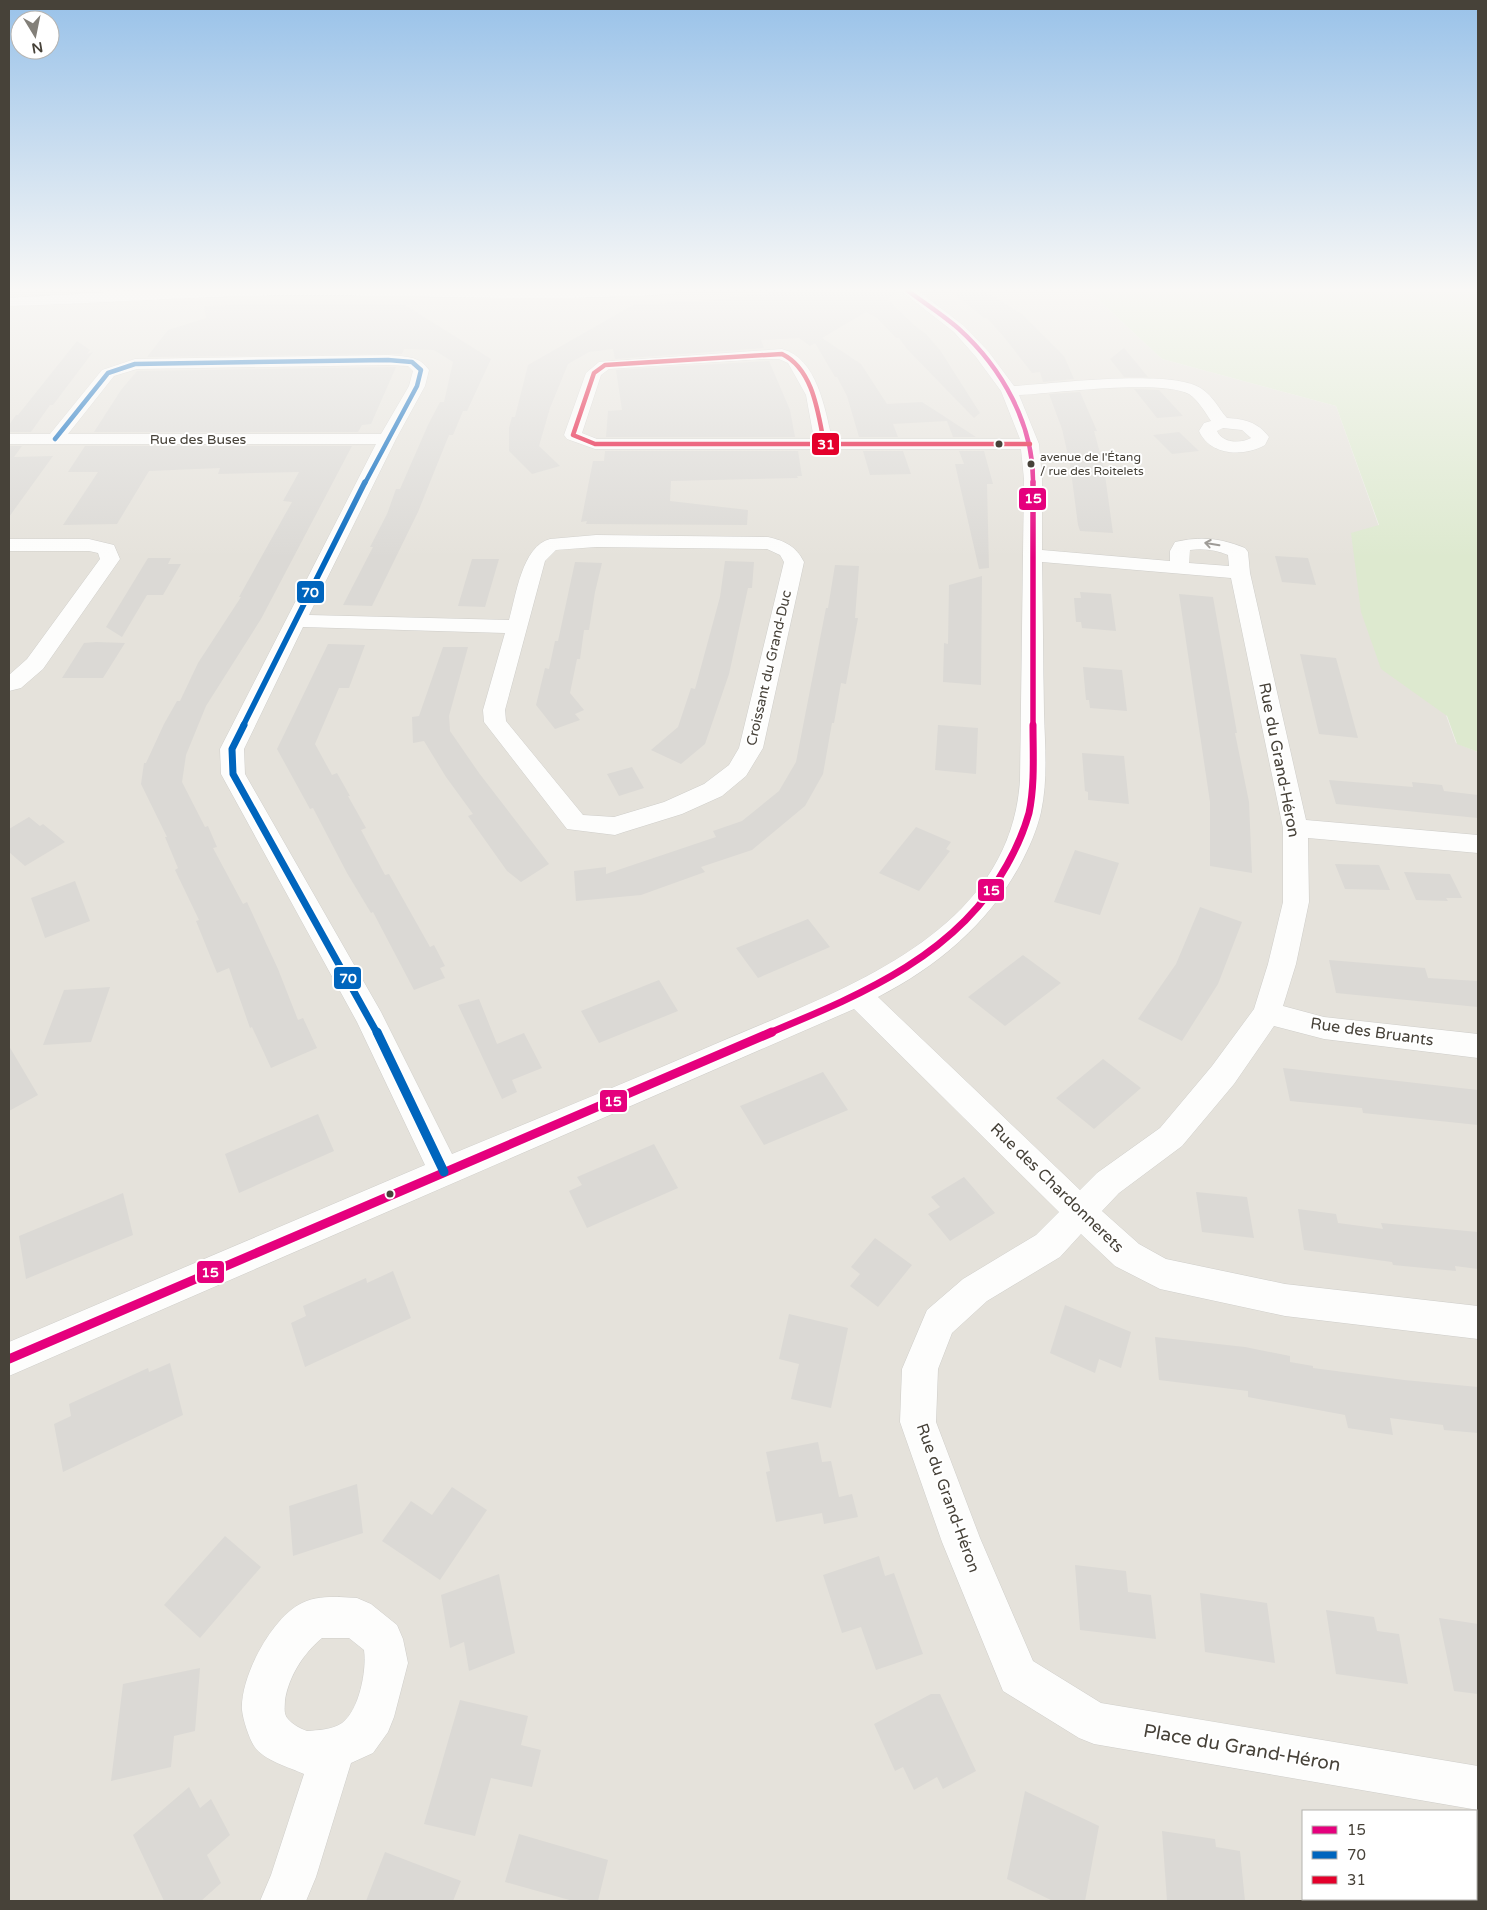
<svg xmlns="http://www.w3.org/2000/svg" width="1487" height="1910" font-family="'Varela Round',sans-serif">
	<rect width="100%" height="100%" fill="#f1f0ec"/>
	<path fill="#e5e2db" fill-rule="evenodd" d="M9,290H1088L1162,359L1336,406L1456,743L1478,752V1901H9ZM1303,1811H1476V1899H1303Z"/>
	<path fill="#dde9cf" d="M1088,290H1478V752L1457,744L1447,716L1381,669L1361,612L1351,533L1379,525L1336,406L1162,359Z"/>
	<path fill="#dbd9d5" d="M803,290H898L899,292L887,299L914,325L926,334L940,350L980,413L974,418L907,349L899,338H896L877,318L866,312L822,338L861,364L887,404L922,402L976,437H953L947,421L893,424L898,437H859L847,396L837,377H835L815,343L810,346L799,338L761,340L764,348L615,359L613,349L589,352L568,364L550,408L539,446L560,466L532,474L509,451V428L512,417H515L528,365L633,305L731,299L730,297Z
		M949,290H984L1018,312H1020L1064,356L1074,379L1043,382L1040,372L1032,373L1004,337L987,318H984Z
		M260,304L405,305L491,359L467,411H463L453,435H449L418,512L372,606L343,605L373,547H370L387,514L396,489H400L428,425L440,402H444L453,362L434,350L404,349L402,354L147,357L168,330L206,318L204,306Z
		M77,341L90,350L87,354L93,352L53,405H50L31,432H9V425L16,415H18Z
		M1124,348L1148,377H1124L1110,359Z
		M769,361L790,410L795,437H606L608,411L622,410L616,370Z
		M396,367L371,424L362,425L358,432H94L121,390L137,371Z
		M1134,389L1159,390L1183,416L1157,418Z
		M1080,392L1097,431H1094L1104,468L1113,533L1080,531L1078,525L1070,464L1062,429L1049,394Z
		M1179,432L1199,451L1172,454L1153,435Z
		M9,446H22L14,457L53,456L9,517Z
		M85,446H352L261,619L206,706L186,755L182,782L205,827L208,826L217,847L213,848L243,904L247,902L278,969L298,1020L303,1018L317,1048L271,1068L252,1027L250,1028L229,968L217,973L196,921L199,920L175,870L178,868L165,837H167L141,784L144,763H146L164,724L177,701H180L198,663L241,597H239L292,502L283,501L299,472L218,474L220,468L149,471L117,524L63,525L98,472H68Z
		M605,451H798L802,476H797L798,478L671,481L670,501L748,510L747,525L586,524L587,521L581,522L593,461H604Z
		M863,451H903L911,474L870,475Z
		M959,451H984L993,484H987L989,568L979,569L955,464H964Z
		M1275,556L1308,558L1316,585L1282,582Z
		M148,558H171L168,564H181L163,595H147L122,637L106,627Z
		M472,559H499L485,607L458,606Z
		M725,561L754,562L752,588H748L729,674L705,744L681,764L651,750L678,727L691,688L695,689L720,597Z
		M575,562L602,563L595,592L589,630H584L580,659H577L570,693L584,710L575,714L580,720L555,729L536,705L545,668L549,669L555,641H558Z
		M835,565L859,566L855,618H858L846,684L841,683L834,723H832L823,774L805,806L752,850L701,867L705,872L641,895L576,901L574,871L606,867V874L716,837L713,831L742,821L779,791L796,762L826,608H828Z
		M982,576L981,685L943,682L944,643L948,644L949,585Z
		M1080,592L1111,594L1116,631L1082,628L1081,622H1076L1074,598H1081Z
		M1179,594L1213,597L1237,733H1235L1249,802L1252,873L1210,866V802Z
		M96,642L125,643L103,678H62L84,643Z
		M328,644L365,645L349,688H339L315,744L332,775L337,773L350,796H348L366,828L361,830L385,875L389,874L430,947L434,945L445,966L440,968L445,978L414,990L373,912L371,913L347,873L313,808L310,809L277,749Z
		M443,647H468L449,716L450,731L479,773L549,864L521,882L507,871L468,816L473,814L446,777L424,741L413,743L412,717L419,716Z
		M1300,654L1336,658L1358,738L1319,734Z
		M1083,667L1122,670L1127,711L1090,708L1089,700H1086Z
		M938,725L978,728L976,774L935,770Z
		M1082,753L1124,756L1129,804L1088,800V792L1085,791Z
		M632,767L644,788L619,796L607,774Z
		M1329,780L1413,787L1412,782L1442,785L1444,791L1478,795V818L1336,804Z
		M29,817L40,826L43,824L65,842L25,866L9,852V829Z
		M916,827L951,842L946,849L950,851L919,891L879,873Z
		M1075,850L1119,863L1100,915L1054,902Z
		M1335,864L1379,865L1390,890L1345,889Z
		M1404,872L1450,874L1462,898H1446L1448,901L1416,900Z
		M75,881L90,921L45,938L31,898Z
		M1200,907L1242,922L1218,984L1182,1041L1138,1019L1176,964Z
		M808,919L830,947L758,978L736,948Z
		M1023,955L1061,983L1005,1026L968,997Z
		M1329,960L1425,968L1428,978L1478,981V1007L1336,993Z
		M659,980L678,1011L599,1043L581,1011Z
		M110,987L91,1042L43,1045L64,990Z
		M479,999L497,1044L524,1033L542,1068L512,1080L517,1092L502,1099L458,1005Z
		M9,1046L38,1095L9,1111Z
		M1103,1059L1141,1088L1094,1129L1056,1098Z
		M1283,1068L1478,1090V1125L1363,1113L1362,1108L1290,1101Z
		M823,1072L848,1110L764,1145L740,1106Z
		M318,1114L334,1151L239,1193L225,1154Z
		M654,1144L678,1188L587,1228L569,1191L582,1185L577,1177Z
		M964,1177L995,1213L950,1241L928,1214L940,1207L931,1197Z
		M1196,1192L1247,1197L1254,1238L1202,1232Z
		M123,1193L133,1235L26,1279L19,1236Z
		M1298,1209L1336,1214L1338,1223L1383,1229L1381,1223L1478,1232V1269L1455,1266L1456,1271L1393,1265L1392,1262L1304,1250Z
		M875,1238L912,1265L878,1307L850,1286L860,1274L851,1267Z
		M393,1271L411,1318L305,1367L291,1323L306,1316L303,1306L366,1278L367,1283Z
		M1065,1305L1131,1332L1121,1368L1099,1359L1095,1373L1050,1353Z
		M789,1314L848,1328L831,1408L791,1399L799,1364L779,1359Z
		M1155,1337L1245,1347L1290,1356V1362L1313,1366V1368L1404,1380L1478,1387V1433L1444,1430L1443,1425L1390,1418L1393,1435L1348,1428L1345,1415L1248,1397V1391L1159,1380Z
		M170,1363L183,1415L63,1472L54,1424L71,1416L69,1404L148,1368L149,1372Z
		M818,1442L822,1462L831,1461L839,1497L852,1494L858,1517L824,1524L822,1513L776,1522L766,1472L770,1471L766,1452Z
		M357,1484L363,1533L293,1556L289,1506Z
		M452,1487L487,1510L440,1580L382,1541L411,1501L432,1515Z
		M225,1536L261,1567L200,1638L164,1605Z
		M879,1556L885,1576L894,1573L923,1654L876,1670L861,1627L842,1633L823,1575Z
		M1075,1565L1126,1571L1128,1592L1151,1595L1156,1639L1080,1630Z
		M499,1574L515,1653L469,1671L464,1642L450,1648L441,1595Z
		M1200,1593L1267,1603L1275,1663L1205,1652Z
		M1326,1610L1374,1617L1377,1631L1399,1634L1408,1684L1336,1674Z
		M1439,1618L1478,1624V1694L1454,1691Z
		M200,1668L195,1731L174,1736L171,1767L111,1781L123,1684Z
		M931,1694H940L976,1771L943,1789L937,1777L914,1790L903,1767L895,1771L874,1724Z
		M460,1700L528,1716L521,1745L541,1750L532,1787L491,1778L475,1836L424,1824Z
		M189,1787L200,1808L211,1799L230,1835L207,1855L221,1883L201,1901H164L133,1835Z
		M1025,1791L1099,1826L1085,1901H1053L1007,1879Z
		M1162,1831L1215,1839L1216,1847L1240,1851L1245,1901H1167Z
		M519,1834L608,1860L598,1901H573L505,1882Z
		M385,1852L461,1881L453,1901H366Z"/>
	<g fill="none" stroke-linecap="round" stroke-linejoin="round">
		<g stroke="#cfceca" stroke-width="1">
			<path id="minor" d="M147,290H680L673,294C546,302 419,295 292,295C197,296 103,303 9,306V298Z
				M900,290H917L964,326L988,351L1014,386C1053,384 1173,368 1202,389C1213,396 1219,409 1227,418C1244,419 1258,422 1269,437L1265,445C1244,457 1210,456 1199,431L1204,423L1211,421C1205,412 1198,400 1189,394C1161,379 1054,393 1019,395L1039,444L1042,479V550L1170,561V551L1175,542C1200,536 1221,538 1245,548L1248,552L1250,573L1306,820L1478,835V853L1308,838L1309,902L1296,964L1283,1006L1324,1017L1478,1034V1058L1324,1039L1274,1026L1234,1084L1182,1146L1119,1193L1102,1211L1139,1244L1166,1259L1285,1284L1478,1306V1339L1285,1316L1160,1289L1115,1266L1081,1234L1060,1257L987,1301L952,1333L938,1369L936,1422L980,1538L1033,1661L1101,1703L1478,1766V1810L1094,1744L1079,1738L1003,1691L942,1542L900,1422L902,1369L927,1310L963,1279L1036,1235L1059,1212L854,1009L9,1376V1342L425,1165L357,1022L221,774L220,749L376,444H9V434H50L102,370L135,359L388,355C404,357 419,355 429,370L425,386L396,439L309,615L509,620C516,596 522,546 550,539L596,535L768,537C785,541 796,546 804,562L763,748L746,776L722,796L682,814L624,832L615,835L567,829L484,722L483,710L505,633L303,627L244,749L245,774L381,1012L452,1154C539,1118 626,1083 713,1045C834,992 1010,938 1020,780L1024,479L1021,449H595L567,439L564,435L586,373L599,362L782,349C817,358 825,409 832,439H1020L1001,391L976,357L954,332ZM761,359H779L788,363L806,395L814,439H597L582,433L601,375L609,369ZM388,365L408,366L413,371L409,386L381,434H68L114,376L137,369ZM1223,428L1242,430L1251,438C1240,444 1222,443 1217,431ZM596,547L767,549L780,555L784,562L739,748L729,765L704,784L664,802L614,817L583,815L506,721L505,710L545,561L556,550ZM1190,550C1204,548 1216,550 1228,555L1229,566L1189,563ZM1042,562L1231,578L1283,828V902L1268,964L1254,1009L1212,1066L1160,1128L1097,1173L1080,1190L878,997C938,966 988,924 1020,865C1029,848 1037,830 1041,812C1048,780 1045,746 1044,713C1043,663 1043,612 1042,562Z
				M9,539H89L114,545L120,559L43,669L21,688L9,691V675L27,659L100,559L98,553L89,551H9Z
				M339,1597L357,1598L371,1604L397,1625L403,1639L408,1663L394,1717L388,1732L373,1753L351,1763L316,1877L306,1901H260L271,1875L304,1774C289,1767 264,1761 254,1746C249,1738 243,1720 242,1710C240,1677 272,1617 302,1603C314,1597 326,1597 339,1597ZM322,1638H349L364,1650C367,1670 359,1711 342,1723C332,1730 318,1730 307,1731C301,1729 292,1724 288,1719C283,1714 285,1706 285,1700C289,1676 303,1654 322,1638Z"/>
		</g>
		<use href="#minor" fill="#fdfdfc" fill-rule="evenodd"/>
		<g stroke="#fff" stroke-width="7">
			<path id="bus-1-far3" d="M907,290C924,303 943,315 959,329C1002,368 1034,425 1033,483"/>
		</g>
		<g stroke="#fff" stroke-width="8">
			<path id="bus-1-far2" d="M1033,726V482"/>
		</g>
		<g stroke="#fff" stroke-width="11">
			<path id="bus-1-far1" d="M769,1033C860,995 957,956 1007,865C1016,849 1024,831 1029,813C1035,784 1033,754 1033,725"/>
		</g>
		<g stroke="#fff" stroke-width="12">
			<path id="bus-1" d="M9,1359L772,1032"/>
		</g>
		<g stroke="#fff" stroke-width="7">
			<path id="bus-2-far3" d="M55,439L108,373L135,364L388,360L412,362L421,370L417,386L365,483"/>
		</g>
		<g stroke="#fff" stroke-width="8">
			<path id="bus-2-far2" d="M243,726L365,482"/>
		</g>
		<g stroke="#fff" stroke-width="11">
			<path id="bus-2-far1" d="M244,725L232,749L233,774L377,1033"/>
		</g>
		<g stroke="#fff" stroke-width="12">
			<path id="bus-2" d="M377,1032L444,1172"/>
		</g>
		<g stroke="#fff" stroke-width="7">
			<path id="bus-3" d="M824,443C818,412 813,369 782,354L605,365L594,373L573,435L595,444H1030"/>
		</g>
		<use href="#bus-1-far3" stroke="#e5007d" stroke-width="4.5"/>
		<use href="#bus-1-far2" stroke="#e5007d" stroke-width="5.5"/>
		<use href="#bus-1-far1" stroke="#e5007d" stroke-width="7"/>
		<use href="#bus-1" stroke="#e5007d" stroke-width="9"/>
		<use href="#bus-2-far3" stroke="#0065bd" stroke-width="4.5"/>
		<use href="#bus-2-far2" stroke="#0065bd" stroke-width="5.5"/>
		<use href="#bus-2-far1" stroke="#0065bd" stroke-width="7"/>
		<use href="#bus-2" stroke="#0065bd" stroke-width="9"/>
		<use href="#bus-3" stroke="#e4002b" stroke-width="4.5"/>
	</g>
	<defs><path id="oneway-shaft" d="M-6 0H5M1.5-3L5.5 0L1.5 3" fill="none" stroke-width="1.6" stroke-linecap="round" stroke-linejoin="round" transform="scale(1.25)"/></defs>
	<use stroke="#999691" href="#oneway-shaft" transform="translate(1212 544) rotate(-171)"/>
	<linearGradient id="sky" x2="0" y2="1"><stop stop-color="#99c2e9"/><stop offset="0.52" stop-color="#f9f8f6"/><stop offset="1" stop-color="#f9f8f6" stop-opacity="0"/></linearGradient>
	<rect width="1487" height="558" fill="url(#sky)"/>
	<g fill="#474239" stroke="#fff" stroke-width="2">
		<circle cx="999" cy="444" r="4.5"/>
		<circle cx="1031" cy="464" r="4.5"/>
		<circle cx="390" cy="1194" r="4.5"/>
	</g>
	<g text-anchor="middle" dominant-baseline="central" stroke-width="4" stroke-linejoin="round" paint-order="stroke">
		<g font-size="12" fill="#474239" stroke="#fff" text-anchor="start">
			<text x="1040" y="457">avenue de l'Étang<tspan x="1040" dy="14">/ rue des Roitelets</tspan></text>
		</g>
		<g font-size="14" fill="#474239" stroke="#fff">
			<text x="198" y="439">Rue des Buses</text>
			<text transform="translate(769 668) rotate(-77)">Croissant du Grand-Duc</text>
		</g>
		<g font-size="16" fill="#474239" stroke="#fff">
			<text transform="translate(1279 760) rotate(79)">Rue du Grand-Héron</text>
			<text transform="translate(1372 1032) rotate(8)">Rue des Bruants</text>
			<text transform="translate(1057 1188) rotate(44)">Rue des Chardonnerets</text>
			<text transform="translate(948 1498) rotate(70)">Rue du Grand-Héron</text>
		</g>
		<g font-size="19" fill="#474239" stroke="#fff">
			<text transform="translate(1242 1748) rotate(10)">Place du Grand-Héron</text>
		</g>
	</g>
	<g stroke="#fff" stroke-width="2">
		<rect x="811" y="432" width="29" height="24" rx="5" fill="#e4002b"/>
		<rect x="1018" y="487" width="29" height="24" rx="5" fill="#e5007d"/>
		<rect x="296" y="580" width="29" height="24" rx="5" fill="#0065bd"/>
		<rect x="977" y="878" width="28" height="24" rx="5" fill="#e5007d"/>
		<rect x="333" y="966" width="29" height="24" rx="5" fill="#0065bd"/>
		<rect x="599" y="1089" width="29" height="24" rx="5" fill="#e5007d"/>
		<rect x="196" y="1260" width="29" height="24" rx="5" fill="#e5007d"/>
	</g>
	<g font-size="14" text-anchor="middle" font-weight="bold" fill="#fff">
		<text x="826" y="449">31</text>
		<text x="1033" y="503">15</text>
		<text x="310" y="597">70</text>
		<text x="991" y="895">15</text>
		<text x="348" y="983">70</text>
		<text x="613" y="1106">15</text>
		<text x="210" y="1277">15</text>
	</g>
	<rect width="1487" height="1910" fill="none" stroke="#474239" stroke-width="20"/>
	<rect x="1302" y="1810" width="175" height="90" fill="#ffffff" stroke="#b5b3b0"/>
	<rect x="1312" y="1826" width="25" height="8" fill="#e5007d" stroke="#b5b3b0"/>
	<text x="1347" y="1835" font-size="15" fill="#474239">15</text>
	<rect x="1312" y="1851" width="25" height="8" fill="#0065bd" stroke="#b5b3b0"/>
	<text x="1347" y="1860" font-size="15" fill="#474239">70</text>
	<rect x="1312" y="1876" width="25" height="8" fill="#e4002b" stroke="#b5b3b0"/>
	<text x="1347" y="1885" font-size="15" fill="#474239">31</text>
	<g transform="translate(35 35) rotate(170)"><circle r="24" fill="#ffffff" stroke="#b5b3b0"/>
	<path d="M0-4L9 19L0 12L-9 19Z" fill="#827f78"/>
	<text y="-8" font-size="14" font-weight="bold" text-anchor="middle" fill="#474239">N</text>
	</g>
</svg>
